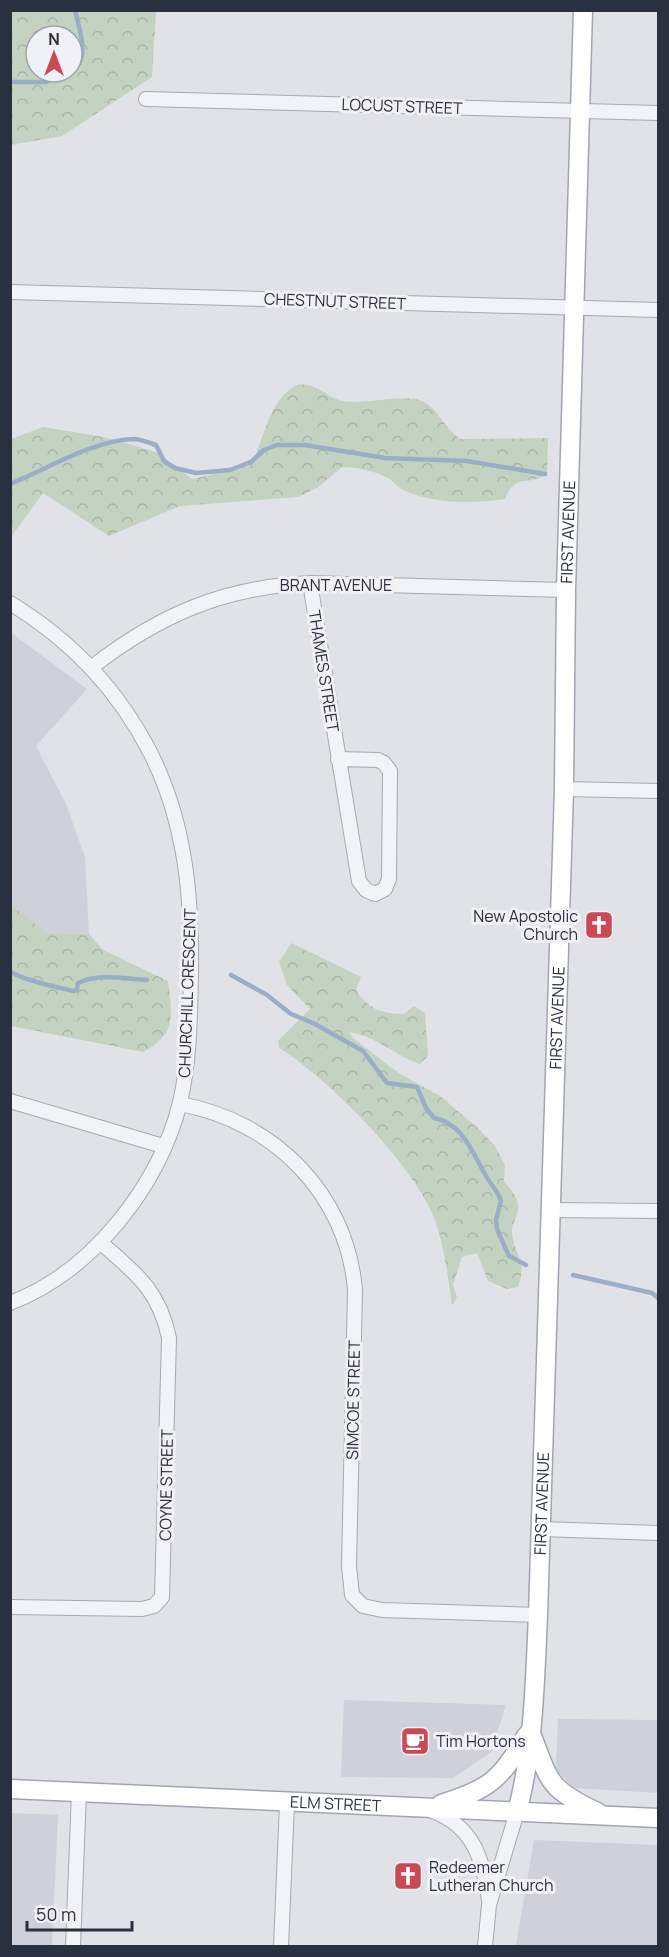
<svg xmlns="http://www.w3.org/2000/svg" width="669" height="1957" font-family="Manrope,sans-serif">
	<defs>
		<pattern id="forest-crowns" width="20" height="18" patternUnits="userSpaceOnUse" patternTransform="scale(1.5)"><rect width="20" height="18" fill="#c4d2c1"/><path d="M2 6a3 3 0 1 1 6 0M12 15a3 3 0 1 1 6 0" fill="none" stroke="#a8b5a7"/></pattern>
	</defs>
	<rect width="100%" height="100%" fill="#e0e2e8"/>
	<path fill="#ced1da" d="M10,632L87,689L36,746L66,804L85,857L89,934L48,933L11,905Z
		M344,1700L506,1705L491,1752L453,1778L341,1777Z
		M558,1719L658,1720V1793L573,1788L556,1769Z
		M11,1813L58,1815L52,1946H11Z
		M534,1840L658,1845V1946H516Z"/>
	<path fill="url(#forest-crowns)" fill-rule="evenodd" d="M11,10L156,11L152,77L62,136L11,145ZM36,36H72V72H36Z
		M300,384C322,386 326,397 343,401C363,405 406,393 422,401C439,409 445,430 461,439L548,438L547,474C529,487 515,472 505,499C472,504 434,504 403,490C397,487 393,481 388,478C374,471 358,467 342,467L317,488L298,497L180,506L109,536L43,493L11,537V439L43,427L104,437L156,452L192,479L226,471L255,457C264,434 274,392 300,384Z
		M11,905L48,933L89,934L103,950L168,981C172,1016 177,1034 143,1052L11,1026Z
		M291,943L361,977L356,990C369,1010 381,1013 404,1014L414,1006L425,1013L428,1056L420,1064C394,1055 378,1037 349,1032L354,1039L400,1074L440,1096L478,1128L495,1146L505,1165L504,1181C511,1190 522,1201 517,1214C515,1220 512,1225 512,1232C514,1258 528,1257 518,1287L507,1289L488,1281L477,1253L462,1257L453,1285L457,1297L452,1305C448,1277 444,1246 435,1220C415,1166 327,1077 279,1048L278,1041L310,1009L287,985L279,962Z"/>
	<g fill="none" stroke-linecap="round" stroke-linejoin="round">
		<path stroke="#9caec7" stroke-width="4.5" d="M72,71C91,58 79,29 75,10
			M10,82H46L70,72
			M10,484C47,469 94,440 134,439C141,439 149,443 156,445L164,461L175,468L196,473L230,470L251,462L264,450L277,445H305L385,458L467,461L545,474
			M10,971C21,980 57,987 73,991L77,990L78,983C99,973 125,979 147,980
			M231,975L267,995L291,1014L313,1023L363,1051L387,1083L417,1087L426,1108L434,1118C463,1123 473,1154 486,1176C491,1185 498,1191 501,1201L496,1220L497,1229L509,1256L526,1265
			M573,1275L652,1293L658,1298"/>
		<g stroke="#a5a9b2" stroke-width="16">
			<path id="minor" d="M146,99L658,113
				M10,292L658,310
				M310,583L359,881L366,890L375,894L385,889L389,879L390,771L384,763L378,760L338,759
				M10,603C71,640 119,691 151,754C186,824 192,898 191,975C190,1017 190,1060 180,1102C161,1184 91,1273 10,1303
				M92,667C159,615 224,587 310,583L566,590
				M564,789L658,791
				M10,1101L163,1146
				M180,1104C274,1121 347,1194 355,1290L349,1566L352,1595L363,1606L382,1610L538,1615
				M552,1210L658,1211
				M541,1529L658,1533
				M10,1607L142,1609L154,1606L162,1597L169,1338C159,1289 135,1273 100,1242
				M432,1811C474,1826 483,1860 489,1900
				M73,1946L79,1792
				M281,1946L287,1803
				M485,1946L489,1905L517,1812"/>
		</g>
		<g stroke="#9fa6b3" stroke-width="21">
			<g id="major">
				<path d="M530,1731C550,1781 546,1788 597,1812"/>
				<path id="s1" d="M10,1789L658,1818"/>
				<path d="M441,1804C490,1789 500,1780 526,1736"/>
				<path id="s2" d="M517,1812C534,1749 535,1679 538,1615L564,789L566,590L583,10"/>
			</g>
		</g>
		<use href="#minor" stroke="#f2f3f7" stroke-width="14"/>
		<use href="#major" stroke="#fff" stroke-width="18"/>
	</g>
	<defs>
		<g id="church-square" transform="scale(1.5)"><rect x="-9" y="-9" width="18" height="18" rx="4" fill="#c94954" stroke="#eff1f6"/><path d="M-1.2-6h2.4v3.5h3.3v2.4h-3.3V6h-2.4V-.1h-3.3v-2.4h3.3Z" fill="#fff"/></g>
		<g id="cafe-square" transform="scale(1.5)"><rect x="-9" y="-9" width="18" height="18" rx="4" fill="#c94954" stroke="#eff1f6"/><path d="M-5.5-4.5H6V0H3Q3 3.5 0 3.5H-2.5Q-5.5 3.5-5.5 0ZM3-3.2v2h1.7v-2ZM-6 4.5H4V6H-6Z" fill="#fff"/></g>
	</defs>
	<g fill-rule="evenodd">
		<use href="#church-square" x="599" y="925"/>
		<use href="#cafe-square" x="415" y="1741"/>
		<use href="#church-square" x="408" y="1876"/>
	</g>
	<g text-anchor="middle" dominant-baseline="central" stroke-width="6" stroke-linejoin="round" paint-order="stroke">
		<g font-size="16" fill="#29303f" stroke="#eff1f6">
			<text transform="translate(402 106) rotate(2)">LOCUST STREET</text>
			<text transform="translate(335 301) rotate(2)">CHESTNUT STREET</text>
			<text stroke="none"><textPath href="#s2" startOffset="1282">FIRST AVENUE</textPath></text>
			<text x="336" y="585">BRANT AVENUE</text>
			<text transform="translate(324 671) rotate(81)">THAMES STREET</text>
			<text transform="translate(187 993) rotate(-88)">CHURCHILL CRESCENT</text>
			<text stroke="none"><textPath href="#s2" startOffset="796">FIRST AVENUE</textPath></text>
			<text transform="translate(353 1400) rotate(-89)">SIMCOE STREET</text>
			<text transform="translate(166 1485) rotate(-89)">COYNE STREET</text>
			<text stroke="none"><textPath href="#s2" startOffset="310">FIRST AVENUE</textPath></text>
			<text stroke="none"><textPath href="#s1" startOffset="326">ELM STREET</textPath></text>
		</g>
		<g font-size="16" fill="#29303f" stroke="#eff1f6" text-anchor="start">
			<text x="578" y="916" text-anchor="end">New Apostolic<tspan x="578" dy="18">Church</tspan></text>
			<text x="436" y="1741">Tim Hortons</text>
			<text x="429" y="1867">Redeemer<tspan x="429" dy="18">Lutheran Church</tspan></text>
		</g>
	</g>
	<rect width="669" height="1957" fill="none" stroke="#29303f" stroke-width="24"/>
	<g transform="translate(54 54)"><circle r="28" fill="#eff1f6" stroke="#a0a4ad" stroke-width="1.5"/>
	<path d="M0-4.5L10 22L0 15L-10 22Z" fill="#c94954"/>
	<text y="-9" font-size="16" font-weight="bold" text-anchor="middle" fill="#29303f">N</text>
	</g>
	<path d="M27 1921v9h105v-9" fill="none" stroke="#29303f" stroke-width="3"/>
	<text x="36" y="1921" font-size="18" fill="#29303f" stroke="#eff1f6" stroke-width="4.5" paint-order="stroke">50 m</text>
</svg>
